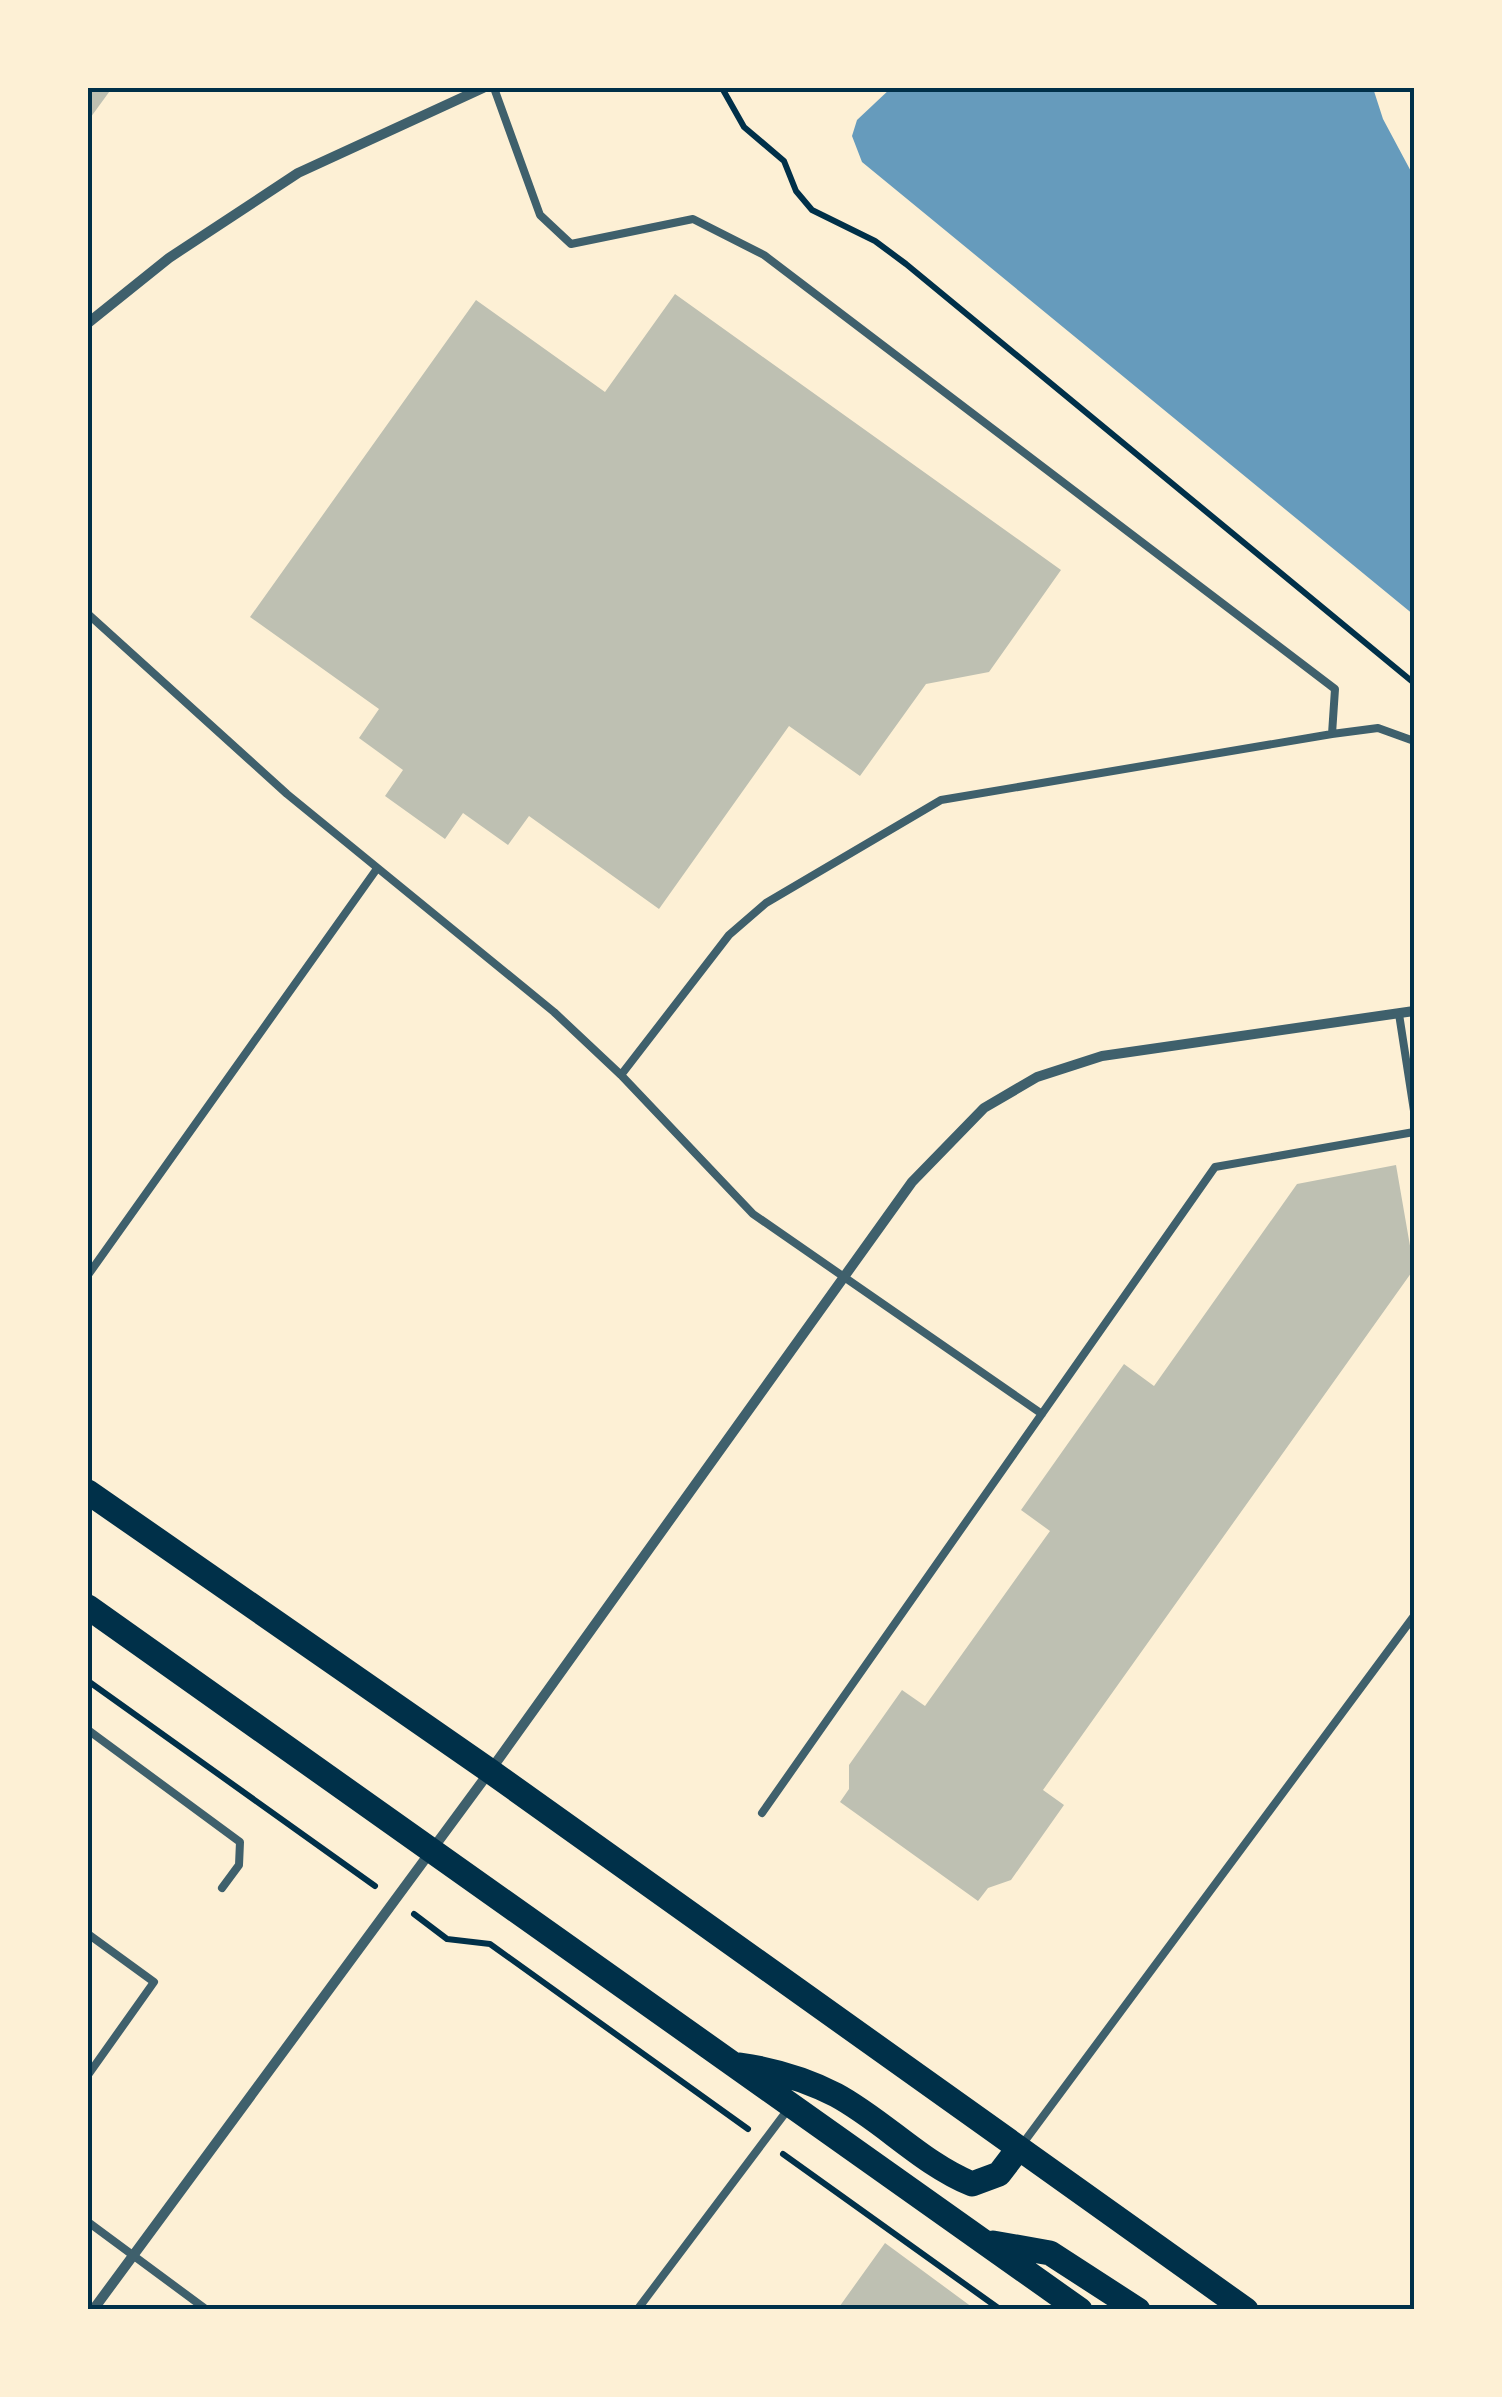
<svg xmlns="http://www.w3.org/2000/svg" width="1502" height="2397" font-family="Figtree,sans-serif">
	<rect width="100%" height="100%" fill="#fdf0d5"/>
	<path fill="#669bbc" d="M891,88H1373L1383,119L1414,177V615L862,162L852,136L857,120Z"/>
	<path fill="#bec0b2" d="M88,88H112L88,121Z
		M675,294L1061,570L989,672L926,684L860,776L789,726L659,909L529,816L508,845L463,813L445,839L385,796L403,770L359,738L379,709L250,617L476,300L605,392Z
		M1396,1165L1414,1269L1043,1790L1064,1805L1011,1880L988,1888L978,1901L840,1802L849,1789V1765L902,1690L925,1706L1050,1531L1021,1510L1124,1364L1154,1386L1297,1184Z
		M885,2243L976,2310H837Z"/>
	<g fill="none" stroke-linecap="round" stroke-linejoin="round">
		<path stroke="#003049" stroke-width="6" d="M722,88L744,127L784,161L796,191L812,210L875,241L906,264L1414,683
			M88,1681L375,1886
			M414,1914L447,1939L490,1944L748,2129
			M783,2154L1001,2310"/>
		<path stroke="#3f606c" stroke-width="8" d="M494,88L540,215L571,244L693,219L764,255L1335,689L1332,734
			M88,614L287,794L554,1012L621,1075L753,1214L1042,1414
			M1399,1014L1414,1111
			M621,1075L729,935L766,903L941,800L1332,734L1378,728L1414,741
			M88,1275L376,870
			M88,1730L240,1842L239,1865L222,1888
			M762,1813L1215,1167L1414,1132
			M88,1934L154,1982L88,2075
			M1021,2146L1414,1616
			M88,2222L207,2310
			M637,2310L789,2108"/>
		<path stroke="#3f606c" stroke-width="10" d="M88,323L169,258L298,173L483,88
			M93,2310L490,1771L912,1182L984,1108L1037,1077L1102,1056L1414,1011"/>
		<path stroke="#003049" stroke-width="25" d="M88,1492L490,1771L1246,2310
			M88,1607L1080,2310
			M740,2065C774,2070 805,2079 836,2095C884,2121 921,2163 972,2184L999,2174L1018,2149
			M993,2243L1050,2253L1138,2310"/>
	</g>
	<rect width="1502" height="2397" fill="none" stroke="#fdf0d5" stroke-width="180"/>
	<rect x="90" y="90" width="1322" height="2217" fill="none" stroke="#003049" stroke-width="4"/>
</svg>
